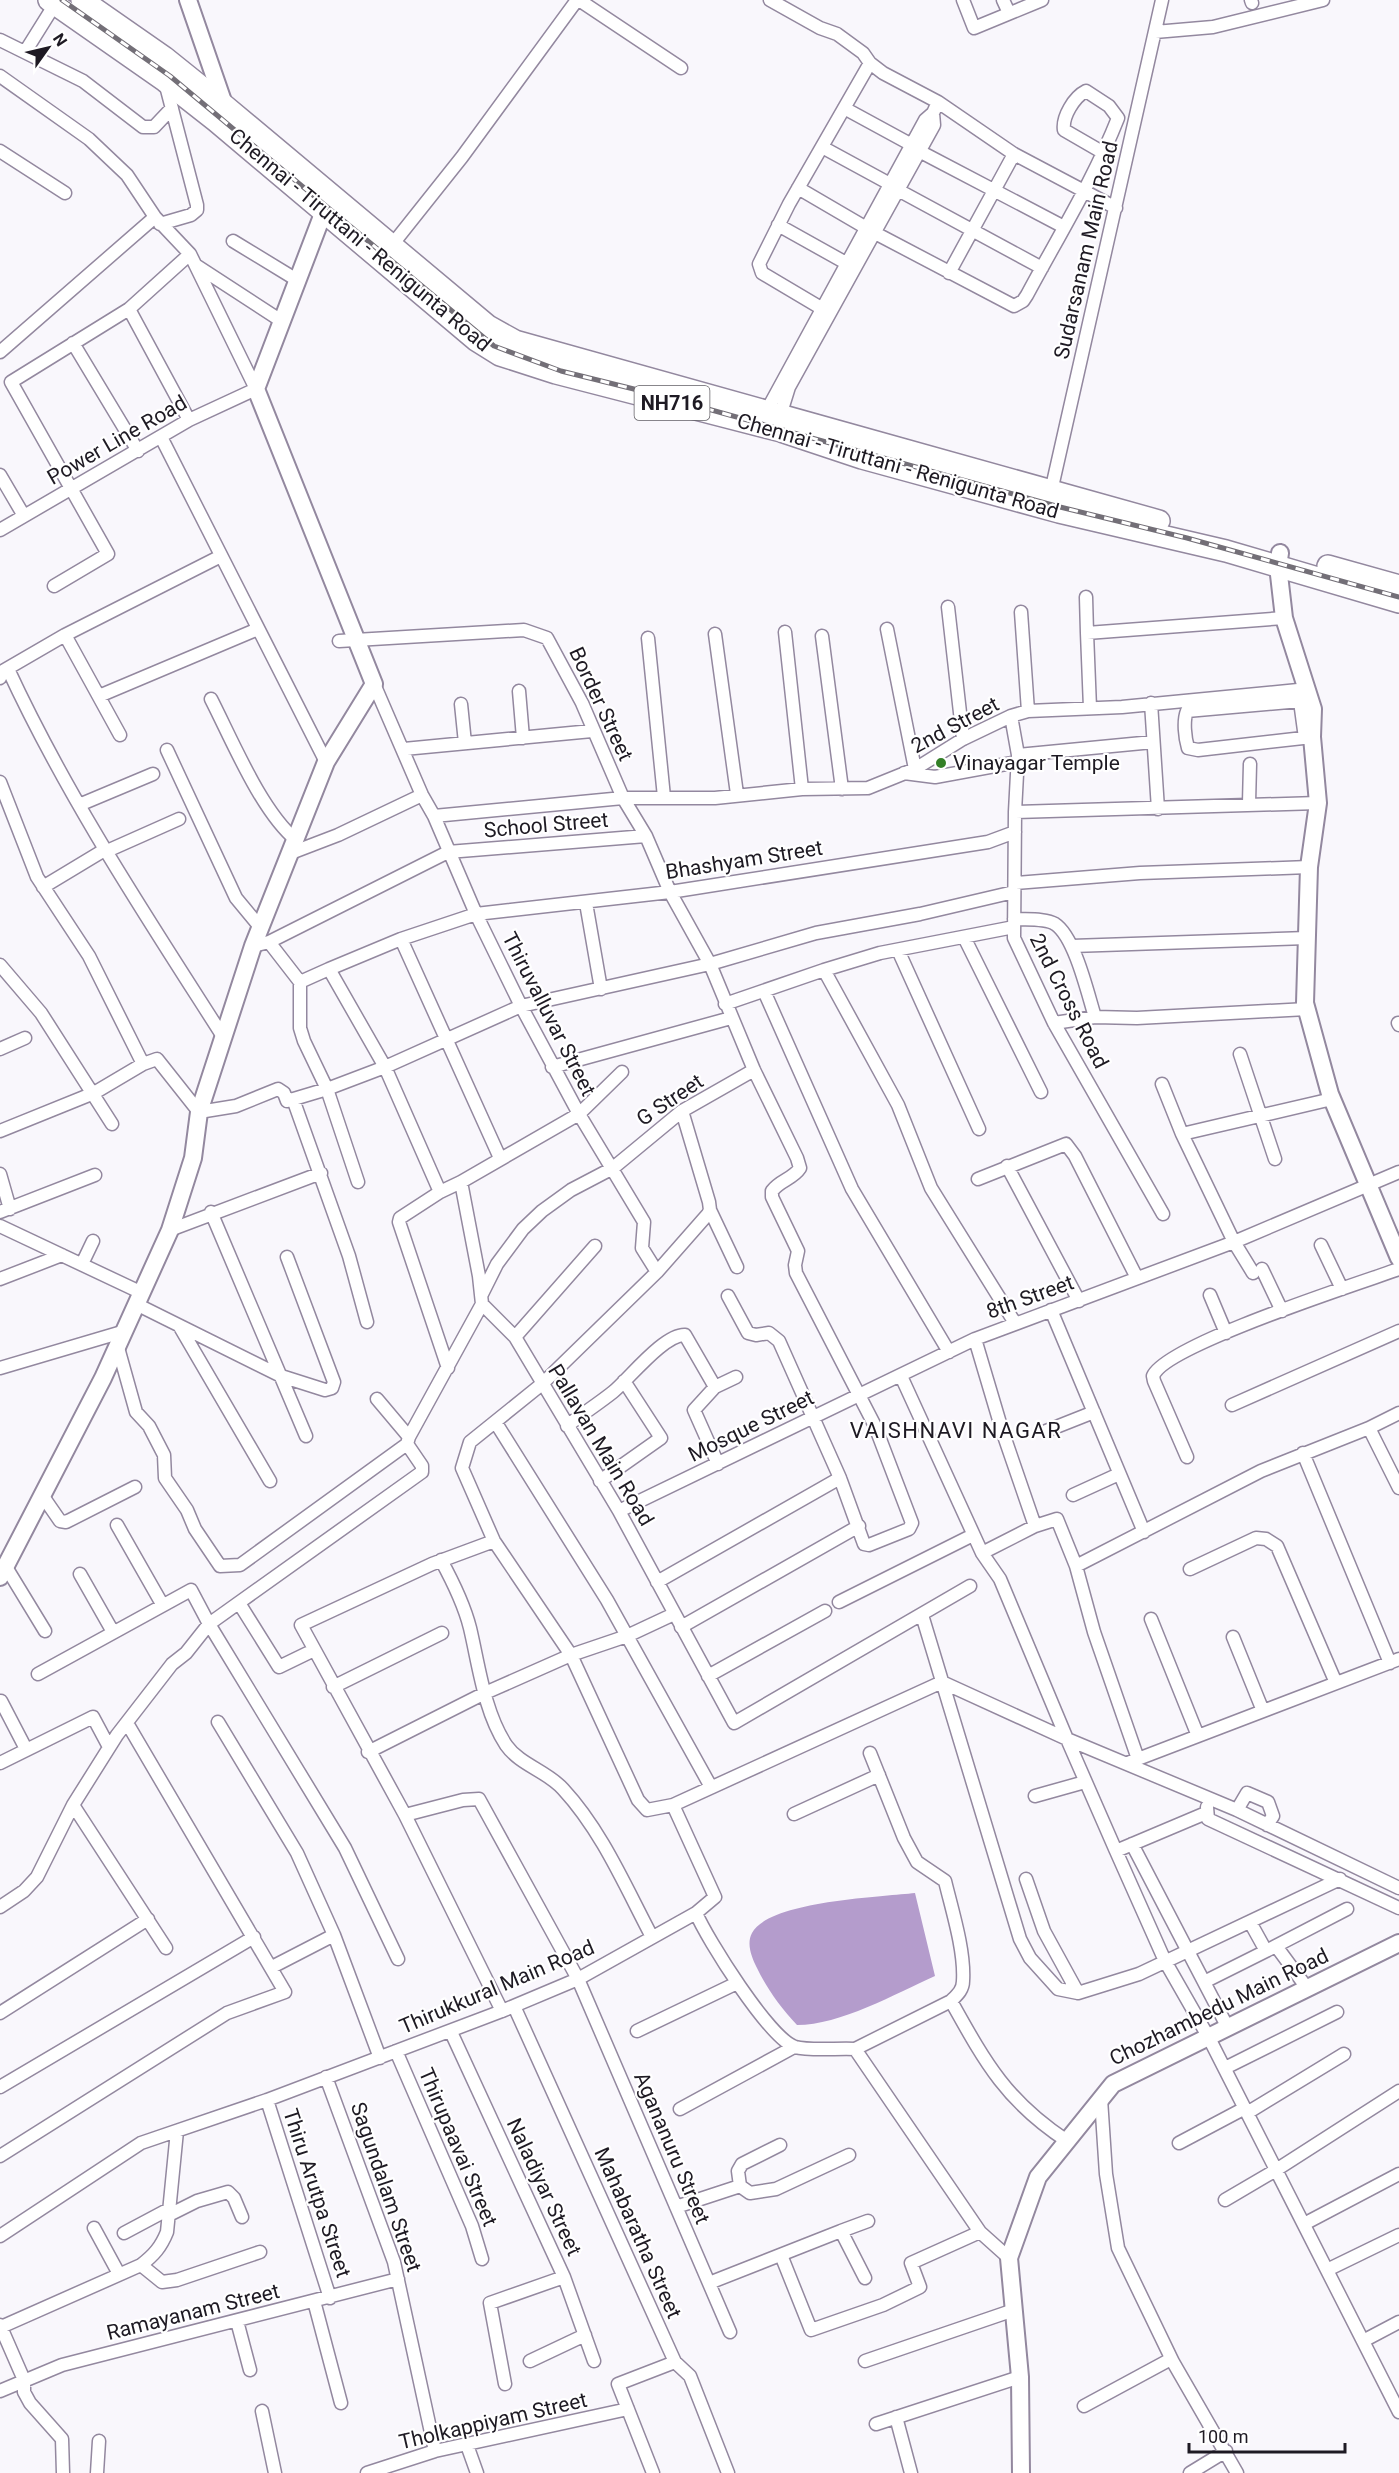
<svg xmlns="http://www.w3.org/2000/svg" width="1399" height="2473" font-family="Roboto,sans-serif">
	<rect width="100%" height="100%" fill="#f9f7fc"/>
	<path fill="#b49ccc" d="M915,1893L935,1976C895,1994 840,2025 797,2025C781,2008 767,1989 757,1968C752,1958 746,1944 752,1933C769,1901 880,1897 915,1893Z"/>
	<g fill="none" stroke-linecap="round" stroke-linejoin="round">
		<g stroke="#93889f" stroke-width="15">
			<path id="street" d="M579,0L681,68
				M770,0L820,28L837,34L863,53L870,63L883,73L938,102L1014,154L1116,208
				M963,0L974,28L1042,0
				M1003,0L1009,13
				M1251,0L1252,3
				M1155,32L1213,27L1323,0
				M0,40L83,81L143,127H154L172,108
				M25,52L55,4
				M0,76L89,139L127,175L155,217L190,254L256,389L189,420L0,530
				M844,108L912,145
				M822,147L890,184
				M0,151L65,193
				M919,151L1064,227
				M798,188L875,233L1014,306L1023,301L1027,295C1058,237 1094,179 1118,118L1109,106L1086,91C1074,97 1062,117 1064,130L1102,152
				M898,190L1042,268
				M160,224L191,215L197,210V205L165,82
				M778,225L846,263
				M233,241L297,280
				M388,250L462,157L577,0
				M197,266L283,322
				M949,273L1014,154
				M821,308L762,273L759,264L789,204L870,63
				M129,309L189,420
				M73,343L138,451
				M0,352L155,217
				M766,412L925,120L933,113L938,102
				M780,416L789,387L934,125L933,113
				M161,437L326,762
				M0,475L24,516
				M1050,496L1162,0
				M54,586L108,554L11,382L129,309L190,254
				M1086,597L1087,633
				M948,607L963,739
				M1021,612L1028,711
				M887,629L915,769
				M785,632L802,789
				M715,634L737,794
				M65,635L120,735
				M822,636L842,789
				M648,638L664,797
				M339,641L524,630L547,638L582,703L623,798H715L802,789L868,788L915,769L963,739L1011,716L1028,711L1122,707L1308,689
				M8,669C67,797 146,916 222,1035
				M0,678L3,671L65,635L221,556
				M374,684L422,795L434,816L623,798L646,836L670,892L710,964L754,1070L797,1158L800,1168C793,1179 780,1180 772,1191V1197L798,1251L795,1265L796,1273L875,1426L912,1523L909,1529L869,1545L864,1544L840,1478L779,1341L769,1333L756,1335L748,1333L728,1296
				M519,691L523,738
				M1299,694L1305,738
				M99,696L258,629
				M211,699C232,740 261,811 296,840
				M1300,701L1187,711C1183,721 1185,738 1188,748L1198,750L1312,737
				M1151,703L1158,809
				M461,704L465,743
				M1090,708L1087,633L1284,618
				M1011,716L1018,755L1015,812L1014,938L1054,1023L1163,1214
				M404,749L592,731
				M167,750L236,898L260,927
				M1018,755L1153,742
				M904,773L935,777L1018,762
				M0,782L37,877L89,956L143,1064
				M1249,803L1250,764
				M79,805L153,774
				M1015,812L1318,803
				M434,816L476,914L521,1006L579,1114L644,1222L642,1248L657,1272
				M107,851L179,819
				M291,853L338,835L422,795
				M1015,883L1140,873L1309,867
				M43,887L106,849
				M586,903L601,989
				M1014,919C1026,920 1045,918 1055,924C1075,937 1088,995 1095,1017
				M964,937L1041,1092
				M401,939L500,1158
				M269,942L300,982L329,969
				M253,946L269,942L448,852L646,836
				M1072,946L1307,938
				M898,950L979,1129
				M0,965L41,1013L112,1124
				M824,970L880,953L1014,927
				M300,982V1028L304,1041L327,1089L358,1182
				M764,991L852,1189L949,1352
				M725,1004L824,970L898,1105L931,1188L1015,1323
				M1054,1023L1095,1017L1137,1018L1307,1009
				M1398,1023L1399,1025
				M0,1049L25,1038
				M1240,1054L1275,1159
				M552,1067L731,1018
				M622,1072L579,1114L461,1182L440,1192L385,1067L329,969L401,939L476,914L670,892L988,842L1015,832
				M1162,1084L1182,1134
				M293,1099L349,1256L367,1322
				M682,1111L709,1202L710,1210L708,1214L657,1272L542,1384L470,1442L462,1468L494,1541L571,1655L638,1800L647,1810L673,1805L942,1682L1067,1739L1116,1851L1206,1813
				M0,1131L94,1093L143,1064L157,1059L199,1112L236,1106L278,1089L284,1093L287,1101L327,1089L385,1067L521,1006L710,964L816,933L920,914L1014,892
				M1007,1166L1079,1301
				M0,1174L10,1209
				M978,1179L1066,1144L1075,1156L1137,1278
				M461,1182L479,1276L482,1304L515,1337L619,1511L734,1723L970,1586
				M440,1192L400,1218L399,1222L448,1368
				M710,1210L737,1267
				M0,1212L95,1175
				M211,1212L306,1436
				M0,1226L140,1292
				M170,1230L321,1173
				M1321,1245L1342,1289
				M82,1264L93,1241
				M1262,1269L1282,1311
				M1253,1273L1234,1242L1182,1134L1332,1099
				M0,1279L62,1255
				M482,1294L497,1264L523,1229L542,1211L571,1190L613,1168L682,1111L754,1070
				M1210,1295L1226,1333
				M136,1304L281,1376L325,1390L332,1388L334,1382L287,1257
				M1051,1310L1144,1532
				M180,1327L270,1481
				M515,1337L595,1246
				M975,1339L1002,1430L1035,1526
				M117,1344L136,1412L149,1426L164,1455L165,1478L187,1510L195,1529L220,1566L240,1565L407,1444
				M0,1368L122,1332
				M901,1376L982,1553L1000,1579L1067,1739L1237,1810L1399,1888
				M715,1387L736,1377
				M377,1399L409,1437
				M1232,1405L1399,1331
				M496,1423L607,1600L711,1787
				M567,1426C582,1414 598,1404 613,1392C629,1379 664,1334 685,1335L715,1387L694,1410L718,1464
				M1369,1428L1399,1413
				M1046,1431L1094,1412
				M1303,1453L1390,1663
				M1187,1457L1154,1381L1153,1376C1165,1345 1360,1283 1399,1269
				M600,1481L661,1438L624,1381
				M42,1495L60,1521L66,1522L135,1487
				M1073,1495L1119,1474
				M619,1511L975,1339L1234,1242L1399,1172
				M117,1525L162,1604
				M494,1541L432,1564L301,1625L405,1815L502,2011
				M982,1553L1035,1526L1057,1519L1076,1566
				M441,1560C453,1582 464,1604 470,1628C479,1666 484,1711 506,1745C520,1765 547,1771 563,1789C602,1831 626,1888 652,1937
				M6,1567L45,1631
				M1190,1569L1256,1538L1266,1539L1277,1546L1336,1683
				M80,1574L113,1632
				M657,1582L840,1478
				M839,1602L973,1535
				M239,1603L279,1667L314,1650
				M922,1615L1020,1939L1030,1958L1058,1989L1078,1993L1139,1974L1340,1879
				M1151,1619L1198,1736
				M681,1627L859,1526
				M1233,1637L1263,1711
				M38,1674L191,1590L209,1624L345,1848L398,1959
				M708,1676L825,1611
				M333,1687L442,1633
				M1,1701L26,1749
				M218,1722L297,1853L334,1935L380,2058
				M368,1752L485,1693L571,1655L627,1636L674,1614
				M870,1753L904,1838L917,1862L945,1881C952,1910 965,1951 963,1981C963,1990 957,1995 951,2001
				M1138,1759L1094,1632L1076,1566L1261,1471L1369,1428L1399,1488
				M1130,1762L1399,1659
				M0,1763L93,1717L109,1747
				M1035,1796L1085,1782
				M73,1805L166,1948
				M673,1805L715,1897L696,1913
				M1207,1807L1208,1819L1399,1908
				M1237,1810L1247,1793L1268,1802L1273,1816L1267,1825
				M794,1814L879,1775
				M405,1815L463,1800L479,1799L578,1979L730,2332
				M1132,1844L1228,2028
				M1116,1851L1165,1961L1209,2038L1399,2412
				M1026,1879L1044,1931L1078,1993
				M0,1907L24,1891L37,1877L73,1805L117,1735L172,1664L186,1653L209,1624L422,1472V1466L407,1444L409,1437L482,1304
				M1276,1946L1307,1988
				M1266,1951L1347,1909
				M272,1967L334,1935
				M1204,1982L1266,1951L1250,1922
				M514,2006L675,2362L690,2376L728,2473
				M0,2013L148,1919
				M637,2031L737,1983
				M451,2032L564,2277L594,2361
				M855,2049L951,2001C985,2062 1006,2101 1067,2141
				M396,2051L472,2226L482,2259
				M1225,2068L1337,2012
				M326,2077L394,2262L435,2451
				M0,2087L254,1937
				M1101,2099L1106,2174L1118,2248L1173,2362L1237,2473
				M267,2100L330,2298
				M680,2109L794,2047
				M1247,2113L1344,2054
				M1179,2143L1245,2108
				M0,2156L227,2013L285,1992L127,1723
				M740,2186L750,2193L776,2189L849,2155
				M1225,2200L1276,2170L1399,2091
				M676,2207L740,2186L738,2171L742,2164L780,2145
				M169,2215L197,2201L228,2192L234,2198L242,2217
				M1304,2224L1399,2174
				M94,2228L119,2274
				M124,2233L169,2209
				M0,2236L141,2143L267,2100L502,2011L578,1979L696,1913C707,1939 769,2038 795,2047C809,2051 839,2048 855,2049L980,2232L1009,2258
				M781,2255L811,2330L883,2305L920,2287L911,2263L980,2232
				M141,2265L162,2282L177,2280L260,2252
				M1327,2270L1399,2235
				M865,2278L841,2231L868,2221
				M709,2283L841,2231
				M314,2301L341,2403
				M237,2321L250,2370
				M0,2325L24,2380V2392L30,2403L62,2439L63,2473
				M1,2327L141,2265C154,2255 161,2247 167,2232L177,2131
				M1363,2341L1399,2322
				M530,2361L585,2335
				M865,2361L1014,2310
				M505,2384L490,2303L564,2277
				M0,2391L62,2365L398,2279
				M1084,2406L1171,2359
				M262,2411L275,2473
				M896,2417L911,2473
				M876,2424L1020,2377
				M467,2445L477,2473
				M97,2473L99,2441
				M367,2473L435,2451L628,2409
				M653,2473L618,2384L675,2362
				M1190,2473L1226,2451"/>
		</g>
		<g stroke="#93889f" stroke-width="20">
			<path id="secondary" d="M188,0L225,107
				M1280,553L1278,566L1284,618L1313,709L1312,737L1318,803L1309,867L1305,1003L1330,1094L1399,1258
				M0,1577L103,1378L170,1230L193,1158L199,1112L253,946L326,762L374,684L256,389L327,203
				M1021,2473L1020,2377L1009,2258L1038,2177L1113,2084L1399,1943"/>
		</g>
		<g stroke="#93889f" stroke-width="24">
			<path id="highway" d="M49,0L165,81L216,121L476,340L500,355L556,373L781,431L862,458L1059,512L1226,551L1399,602
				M82,0L164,57L225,106L488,326L515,341L1159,521
				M1328,566L1399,586"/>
		</g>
		<use href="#street" stroke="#fff" stroke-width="12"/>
		<use href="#secondary" stroke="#fff" stroke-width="16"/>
		<use href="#highway" stroke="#fff" stroke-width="21"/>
		<g stroke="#736f77" stroke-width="5">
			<path id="rail" d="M62,0L170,76L494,346L561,371L654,394L1056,506L1187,538L1399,597"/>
		</g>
		<use href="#rail" stroke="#fff" stroke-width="3" stroke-dasharray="9" stroke-linecap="butt"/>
	</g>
	<circle fill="#337f27" stroke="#fff" stroke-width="2" cx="941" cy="763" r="6"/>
	<g text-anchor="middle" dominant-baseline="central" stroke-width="4.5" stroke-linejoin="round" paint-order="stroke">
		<rect fill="#fff" stroke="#625f65" stroke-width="1.5" x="634.5" y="386" width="75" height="34" rx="4.5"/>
		<g font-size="20" font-weight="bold" fill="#1e1a23">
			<text x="672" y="403">NH716</text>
		</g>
		<g font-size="21" fill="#1e1a23" stroke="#fff">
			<text transform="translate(360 240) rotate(40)">Chennai - Tiruttani - Renigunta Road</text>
			<text transform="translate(1086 250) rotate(-77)">Sudarsanam Main Road</text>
			<text transform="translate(117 440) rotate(-30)">Power Line Road</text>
			<text transform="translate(898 466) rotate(16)">Chennai - Tiruttani - Renigunta Road</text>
			<text transform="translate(601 704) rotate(65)">Border Street</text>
			<text transform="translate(955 725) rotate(-28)">2nd Street</text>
			<text transform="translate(546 825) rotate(-5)">School Street</text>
			<text transform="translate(744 860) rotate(-9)">Bhashyam Street</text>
			<text transform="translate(1069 1001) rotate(63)">2nd Cross Road</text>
			<text transform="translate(549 1014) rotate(63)">Thiruvalluvar Street</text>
			<text transform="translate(670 1100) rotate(-34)">G Street</text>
			<text transform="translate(1030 1297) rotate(-20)">8th Street</text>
			<text transform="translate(751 1426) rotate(-26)">Mosque Street</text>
			<text transform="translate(601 1445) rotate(59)">Pallavan Main Road</text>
			<text transform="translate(497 1987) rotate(-23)">Thirukkural Main Road</text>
			<text transform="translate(1219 2007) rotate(-26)">Chozhambedu Main Road</text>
			<text transform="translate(458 2147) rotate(67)">Thirupaavai Street</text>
			<text transform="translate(672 2148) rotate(67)">Agananuru Street</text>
			<text transform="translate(386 2187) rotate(71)">Sagundalam Street</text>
			<text transform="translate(544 2187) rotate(65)">Naladiyar Street</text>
			<text transform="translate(317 2193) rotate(72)">Thiru Arutpa Street</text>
			<text transform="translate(638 2233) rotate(66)">Mahabaratha Street</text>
			<text transform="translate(193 2312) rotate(-14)">Ramayanam Street</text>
			<text transform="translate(493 2421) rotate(-13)">Tholkappiyam Street</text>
		</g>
		<g font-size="21" fill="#1e1a23" stroke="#fff" text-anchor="start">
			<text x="953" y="763">Vinayagar Temple</text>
		</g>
		<g font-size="22" letter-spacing="1.5" fill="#1e1a23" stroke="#fff">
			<text x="956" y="1430">VAISHNAVI NAGAR</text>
		</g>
	</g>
	<g transform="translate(48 48) rotate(56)" stroke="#ffffff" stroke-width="4.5" paint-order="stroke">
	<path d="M0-4.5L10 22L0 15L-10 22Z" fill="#1e1a23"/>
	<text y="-9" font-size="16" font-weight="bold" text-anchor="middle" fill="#1e1a23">N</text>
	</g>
	<path d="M1189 2443v9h156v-9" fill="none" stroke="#1e1a23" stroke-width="3"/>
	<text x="1198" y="2443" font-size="18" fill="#1e1a23" stroke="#ffffff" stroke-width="4.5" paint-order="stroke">100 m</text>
</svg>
